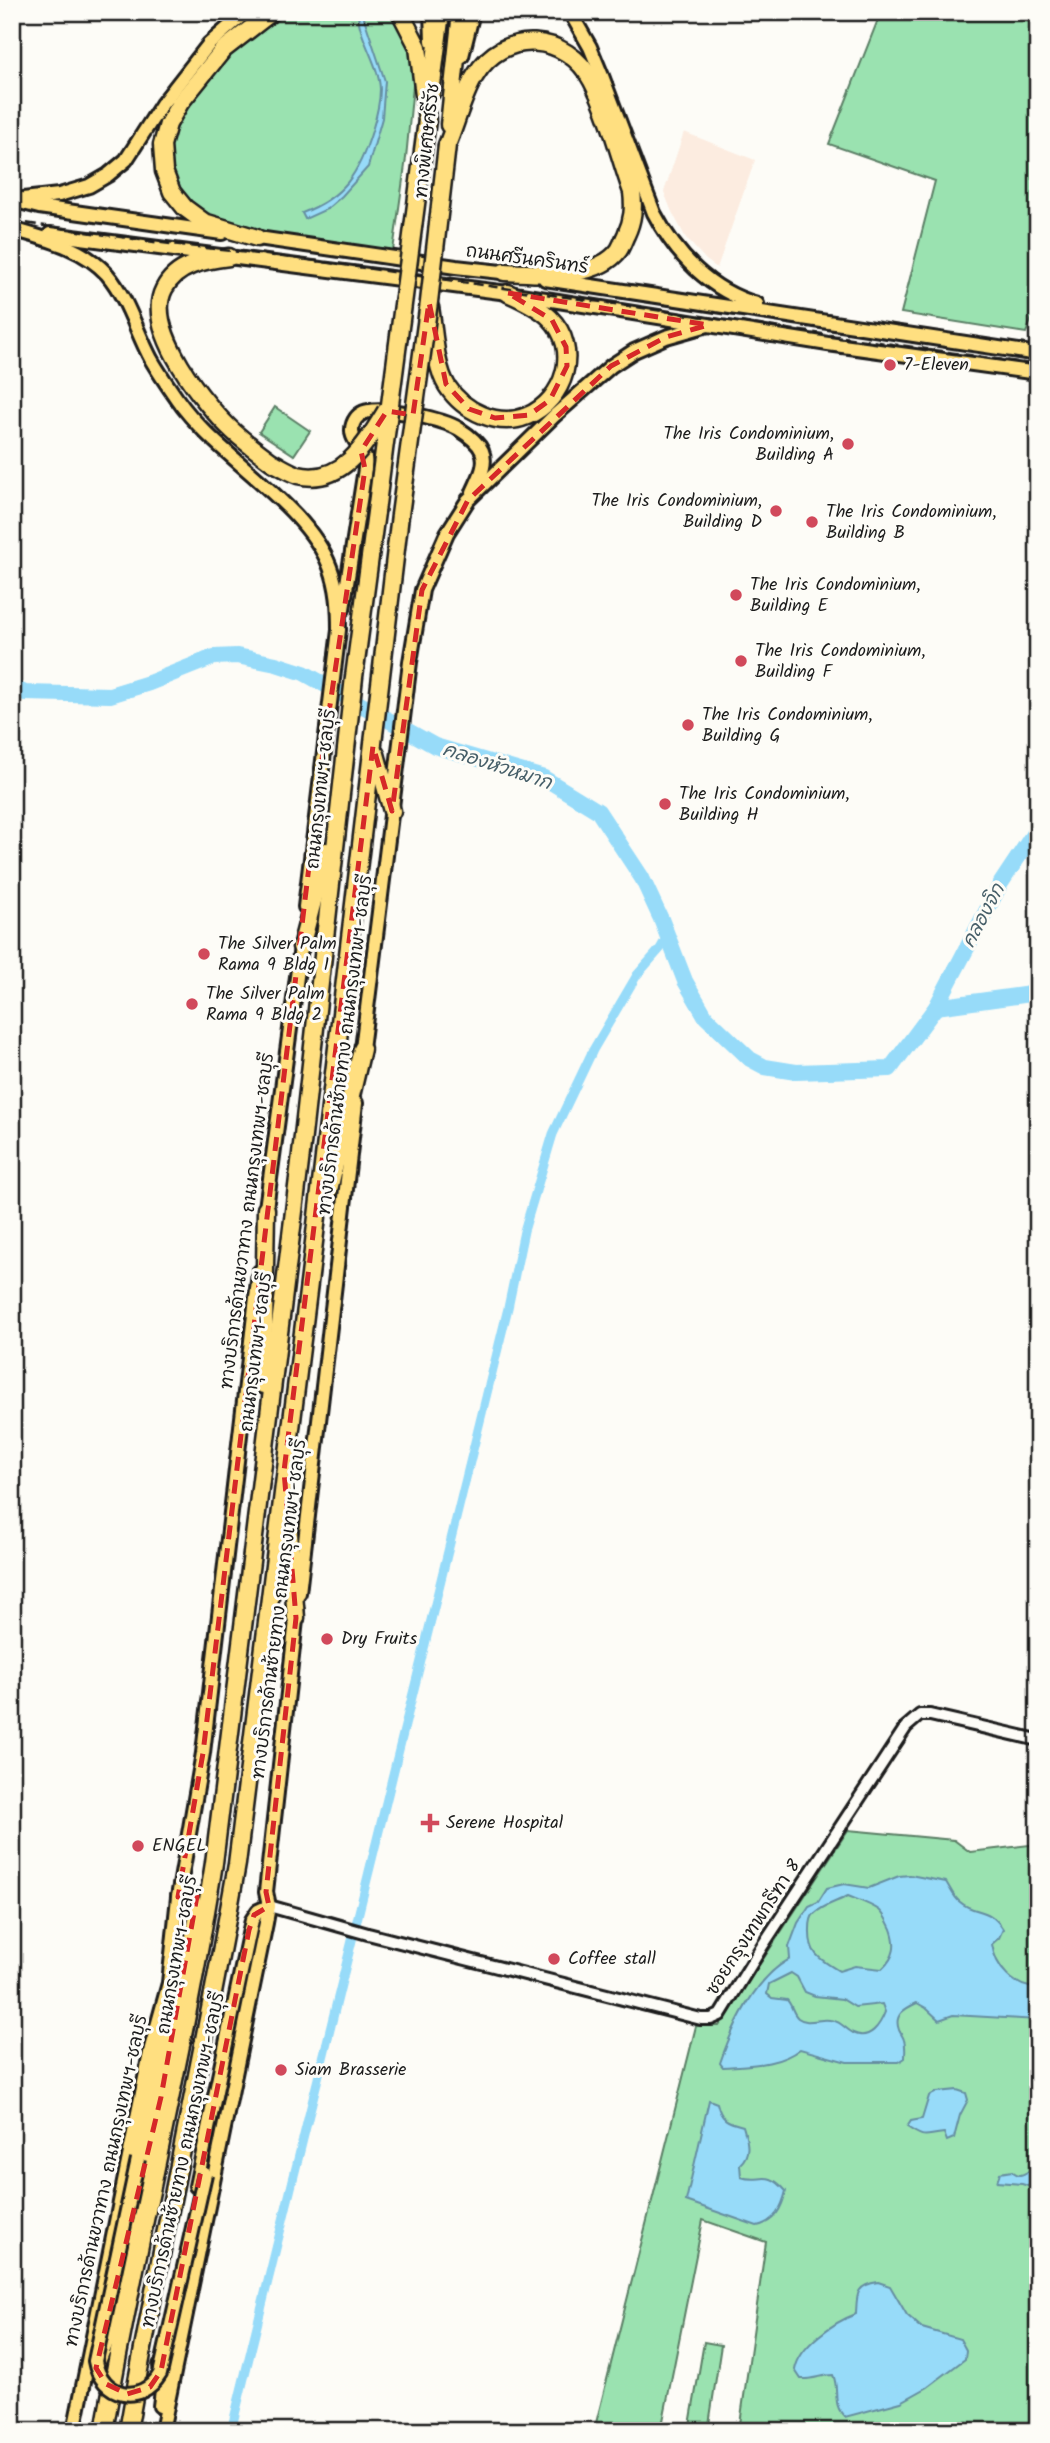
<svg xmlns="http://www.w3.org/2000/svg" width="1050" height="2443" font-family="Kalam,'Playpen Sans Thai',sans-serif">
<style>
.built{fill:#fcece0}
.green{fill:#9ae2b0;stroke:#5b7f66;stroke-width:2}
.water{fill:#97dbf9;stroke:#668fa1;stroke-width:2;fill-rule:evenodd}
.lines{fill:none;stroke-linecap:round;stroke-linejoin:round}
.canal{stroke:#97dbf9;stroke-width:9}
.river{stroke:#97dbf9;stroke-width:16}
.minor-casing{stroke:#1c1c1c;stroke-width:16}
.major-casing{stroke:#1c1c1c;stroke-width:18}
.highway-casing{stroke:#1c1c1c;stroke-width:21}
.minor{stroke:#fdfcf7;stroke-width:10}
.major{stroke:#ffdf80;stroke-width:12}
.highway{stroke:#ffdf80;stroke-width:16}
.rail{stroke:#1c1c1c;stroke-width:2.5;stroke-dasharray:10 5;stroke-linecap:butt}
.major-bridge-casing{stroke:#1c1c1c;stroke-width:18;stroke-linecap:butt}
.highway-bridge-casing{stroke:#1c1c1c;stroke-width:21;stroke-linecap:butt}
.major-bridge{stroke:#ffdf80;stroke-width:12}
.highway-bridge{stroke:#ffdf80;stroke-width:16}
.marked{fill:none;stroke:#d62828;stroke-width:5;stroke-dasharray:14 9;stroke-linejoin:round}
.poi-dot{fill:#d1495b;stroke:#fdfcf7;stroke-width:2.5}
.labels{text-anchor:middle;dominant-baseline:central;stroke-width:6;stroke-linejoin:round;paint-order:stroke}
.street-label{font-size:18px;fill:#1c1c1c;stroke:#fdfcf7}
.poi-label{font-size:18px;fill:#1c1c1c;stroke:#fdfcf7;text-anchor:start}
.water-label{font-size:19px;font-style:italic;fill:#475f69;stroke:#fdfcf7}
</style>
<rect width="100%" height="100%" fill="#fdfcf7"/>
<filter id="ink" filterUnits="userSpaceOnUse"><feTurbulence type="fractalNoise" baseFrequency=".0143" numOctaves="2"/><feDisplacementMap in="SourceGraphic" scale="14" xChannelSelector="R" yChannelSelector="G"/><feConvolveMatrix kernelMatrix="1 2 1 2 8 2 1 2 1" color-interpolation-filters="sRGB"/></filter>
<g filter="url(#ink)">
<path class="built" d="M684,132l71,28 -38,108 -11,-8 -20,-22 -14,-26 -8,-20z"/>
<g class="green">
<path d="M272,12h128l17,32 -11,114 -14,100 -188,-36 -32,-30 -4,-68 12,-21z"/>
<path d="M881,12h157v292l-12,29 -125,-20 34,-132 -106,-37z"/>
<path d="M275,407l35,24 -16,24 -35,-23z"/>
<path d="M848,1830l106,10 16,12 68,-8v587h-299l27,-189 -63,-22 -42,211h-67l102,-405h23z"/>
<path d="M704,2342l17,3 -13,86h-19z"/>
</g>
<g class="water">
<path d="M358,12h4l23,69 -3,37 -14,49 -26,29 -15,13 -22,10 -3,-6c42,-16 57,-40 70,-82 4,-13 8,-28 8,-42 -1,-26 -22,-51 -22,-77z"/>
<path d="M910,1875l36,7c4,6 8,16 14,20 15,13 29,4 43,27l-4,9 -7,6c3,23 22,44 46,44v32l-85,-5 -14,5 -13,-12 -9,-5c-11,5 -24,11 -18,27 1,3 4,6 5,10 2,6 1,13 1,18l-6,4h-52l-47,-13c-22,17 -50,16 -77,18l-3,-4c12,-35 35,-86 70,-104l-1,-12 9,-24 11,-17 9,-4 9,-14 17,-4 25,4 30,-12zM848,1896c10,4 22,8 31,14 6,5 9,13 12,19 6,16 4,28 -9,40l-27,-3 -16,5c-20,-12 -30,-17 -29,-42 0,-5 0,-11 4,-15 9,-9 23,-12 34,-18zM791,1973l6,4 8,15 10,4 27,3 13,8 27,-3 3,8c-5,13 -15,29 -32,21 -9,-5 -12,-12 -23,-13 -10,-2 -23,5 -32,-2 -5,-4 -6,-13 -11,-18l-15,-2 -5,-4 2,-10z"/>
<path d="M957,2090l9,3 2,7 -8,15 -6,23 -7,3 -3,-8c-21,2 -17,7 -37,-6l4,-6 11,-2 7,-23 8,-4z"/>
<path d="M709,2100l8,3c4,17 10,19 26,23 4,14 9,27 -3,38l1,13c21,7 25,-9 45,14 -4,17 -11,31 -29,35l-71,-25z"/>
<path d="M1038,2166v10l-7,11 -9,-3 -25,-2 3,-9 12,-2c11,10 15,-2 26,-5z"/>
<path d="M878,2282l12,4 17,29 15,13 38,11 6,11 -1,9 -37,28 -27,15 -56,15c-14,-13 -5,-27 -12,-42 -12,0 -20,5 -32,4l-6,-9c4,-24 39,-48 61,-56 1,-19 -1,-29 22,-32z"/>
</g>
<g class="lines">
<path class="canal" d="M231,2431l277,-1123 16,-77 29,-97 40,-84 44,-75 23,-26 8,-14"/>
<g class="river">
<path d="M12,687l13,6 85,2 39,-12 65,-26 23,-1 39,8 28,9 131,73 109,32 54,33 44,67 19,41 24,62 21,36 44,42 15,8 31,5 94,-3 46,-62 65,-124 37,-56"/>
<path d="M936,1007l102,-14"/>
</g>
<defs>
<path id="minor" d="M269,1906l99,28 333,85h10l9,-4 43,-70 143,-218 14,-12h10l108,25"/>
<g id="major">
<path d="M431,12l1,29"/>
<path d="M570,12l20,35 12,29 52,137c22,42 56,78 103,91"/>
<path d="M462,56l11,-44"/>
<path d="M23,199l36,-4 30,-9 19,-11 18,-15 36,-56 47,-60 37,-32"/>
<path d="M12,200l27,7 183,26"/>
<path d="M12,229c34,10 70,18 95,45 21,25 29,57 44,85 8,14 17,27 26,40 40,58 129,104 153,168 8,21 9,41 9,63l-34,277"/>
<path d="M50,234l458,59 320,51 210,29"/>
<path d="M251,237l205,30 54,6"/>
<path d="M545,279l493,75"/>
<path d="M343,609l22,-140c0,-4 1,-8 0,-11 -3,-13 -17,-19 -12,-34 3,-8 9,-12 16,-13 18,-4 74,8 90,18 8,5 19,13 23,22 6,14 -4,29 -9,41"/>
<path d="M361,1057l49,-395 12,-72 25,-57 21,-33 86,-84 57,-50 23,-15 32,-14 42,-12"/>
<path d="M265,1216l37,-277"/>
<path d="M299,1593l57,-490"/>
<path d="M138,2159l19,-87 6,-43"/>
<path d="M196,2186l56,-266 6,-9 11,-5"/>
<path d="M97,2367l10,-25 6,-24 67,-314 16,-90v-8l-4,-10 -14,1"/>
<path d="M160,2406l2,-16 -2,-25"/>
<path d="M74,2431l77,-383 18,-65 9,-86 25,-144 56,-481"/>
<path d="M162,2431l104,-508 3,-17 -3,-14 31,-281"/>
</g>
<g id="highway">
<path d="M400,12l18,35 9,73"/>
<path d="M431,93l10,-81"/>
<path d="M449,125l12,-113"/>
<path d="M447,145c9,-21 16,-50 28,-69 28,-48 92,-43 117,5 18,34 27,75 40,111 2,16 1,28 -6,43 -2,4 -4,10 -7,15 -23,31 -81,23 -115,22"/>
<path d="M257,238l-53,-16 -19,-14 -13,-16 -8,-21 -2,-26 6,-21 12,-21 43,-53 49,-38"/>
<path d="M229,257c-24,3 -53,8 -65,32 -21,40 42,118 70,143 12,11 26,21 38,30"/>
<path d="M430,307c4,23 5,60 17,79 16,25 51,42 80,30 38,-16 54,-67 23,-98 -11,-11 -28,-18 -42,-25"/>
<path d="M376,754l16,57"/>
<path d="M301,947l25,-96"/>
<path d="M329,1190l33,-141"/>
<path d="M263,1385l3,-176"/>
<path d="M287,1509l9,109"/>
<path d="M104,2431c33,-190 80,-377 110,-568l87,-709 53,-477 22,-165"/>
<path d="M128,2431c33,-190 76,-377 109,-567l75,-605 88,-744"/>
</g>
</defs>
<use href="#minor" class="minor-casing"/>
<use href="#major" class="major-casing"/>
<use href="#highway" class="highway-casing"/>
<use href="#minor" class="minor"/>
<use href="#major" class="major"/>
<use href="#highway" class="highway"/>
<path class="rail" d="M12,221l142,21 155,18 729,105"/>
<defs>
<path id="major-bridge" d="M138,2159l-43,202c6,36 46,45 65,13l45,-200"/>
<g id="highway-bridge">
<path d="M272,462c8,4 17,10 26,13 44,11 69,-33 88,-64"/>
<path d="M376,512l51,-392"/>
<path d="M400,515l29,-213 18,-157"/>
</g>
</defs>
<use href="#major-bridge" class="major-bridge-casing"/>
<use href="#highway-bridge" class="highway-bridge-casing"/>
<use href="#major-bridge" class="major-bridge"/>
<use href="#highway-bridge" class="highway-bridge"/>
</g>
</g>
<path class="marked" d="M508,293l200,32 -42,12 -55,29 -143,134 -46,90 -30,221 -19,-65 -89,725 12,147 -30,274 3,14 -15,9 -5,15 -88,441 -11,16 -23,7 -21,-10 -10,-16 65,-271 36,-201 -19,1 25,-144 118,-987 44,-297 -4,-18 26,-40 26,4 16,-113 17,82 23,25 26,9 34,-3 21,-15 17,-34 -1,-19 -14,-27z"/>
<g class="poi-dot">
<circle cx="890" cy="365" r="7"/>
<circle cx="848" cy="444" r="7"/>
<circle cx="776" cy="511" r="7"/>
<circle cx="812" cy="522" r="7"/>
<circle cx="736" cy="595" r="7"/>
<circle cx="741" cy="661" r="7"/>
<circle cx="688" cy="725" r="7"/>
<circle cx="665" cy="804" r="7"/>
<circle cx="204" cy="954" r="7"/>
<circle cx="192" cy="1004" r="7"/>
<circle cx="327" cy="1639" r="7"/>
<path d="M426.5 1812.5h7v7h7v7h-7v7h-7v-7h-7v-7h7z"/>
<circle cx="138" cy="1846" r="7"/>
<circle cx="554" cy="1959" r="7"/>
<circle cx="281" cy="2070" r="7"/>
</g>
<g class="labels">
<g class="street-label">
<text transform="translate(428 141) rotate(-84)">ทางพิเศษศรีรัช</text>
<text transform="translate(527 260) rotate(8)">ถนนศรีนครินทร์</text>
<text transform="translate(322 789) rotate(-84)">ถนนกรุงเทพฯ-ชลบุรี</text>
<text transform="translate(346 1045) rotate(-83)">ทางบริการด้านซ้ายทาง ถนนกรุงเทพฯ-ชลบุรี</text>
<text transform="translate(248 1221) rotate(-83)">ทางบริการด้านขวาทาง ถนนกรุงเทพฯ-ชลบุรี</text>
<text transform="translate(257 1352) rotate(-83)">ถนนกรุงเทพฯ-ชลบุรี</text>
<text transform="translate(280 1609) rotate(-83)">ทางบริการด้านซ้ายทาง ถนนกรุงเทพฯ-ชลบุรี</text>
<text transform="translate(754 1928) rotate(-57)">ซอยกรุงเทพกรีฑา 8</text>
<text transform="translate(178 1955) rotate(-80)">ถนนกรุงเทพฯ-ชลบุรี</text>
<text transform="translate(184 2160) rotate(-78)">ทางบริการด้านซ้ายทาง ถนนกรุงเทพฯ-ชลบุรี</text>
<text transform="translate(107 2181) rotate(-78)">ทางบริการด้านขวาทาง ถนนกรุงเทพฯ-ชลบุรี</text>
</g>
<g class="poi-label">
<text x="904" y="365">7-Eleven</text>
<text x="834" y="434" text-anchor="end">The Iris Condominium,<tspan x="834" dy="21">Building A</tspan></text>
<text x="762" y="501" text-anchor="end">The Iris Condominium,<tspan x="762" dy="21">Building D</tspan></text>
<text x="826" y="512">The Iris Condominium,<tspan x="826" dy="21">Building B</tspan></text>
<text x="750" y="585">The Iris Condominium,<tspan x="750" dy="21">Building E</tspan></text>
<text x="755" y="651">The Iris Condominium,<tspan x="755" dy="21">Building F</tspan></text>
<text x="702" y="715">The Iris Condominium,<tspan x="702" dy="21">Building G</tspan></text>
<text x="679" y="794">The Iris Condominium,<tspan x="679" dy="21">Building H</tspan></text>
<text x="218" y="944">The Silver Palm<tspan x="218" dy="21">Rama 9 Bldg 1</tspan></text>
<text x="206" y="994">The Silver Palm<tspan x="206" dy="21">Rama 9 Bldg 2</tspan></text>
<text x="341" y="1639">Dry Fruits</text>
<text x="446" y="1823">Serene Hospital</text>
<text x="152" y="1846">ENGEL</text>
<text x="568" y="1959">Coffee stall</text>
<text x="295" y="2070">Siam Brasserie</text>
</g>
<g class="water-label">
<text transform="translate(497 767) rotate(18)">คลองหัวหมาก</text>
<text transform="translate(984 916) rotate(-62)">คลองจิก</text>
</g>
</g>
<rect width="1050" height="2443" fill="none" stroke="#fdfcf7" stroke-width="42"/>
<rect x="21" y="21" width="1008" height="2401" fill="none" stroke="#1c1c1c" stroke-width="2.5" filter="url(#ink)"/>
</svg>
